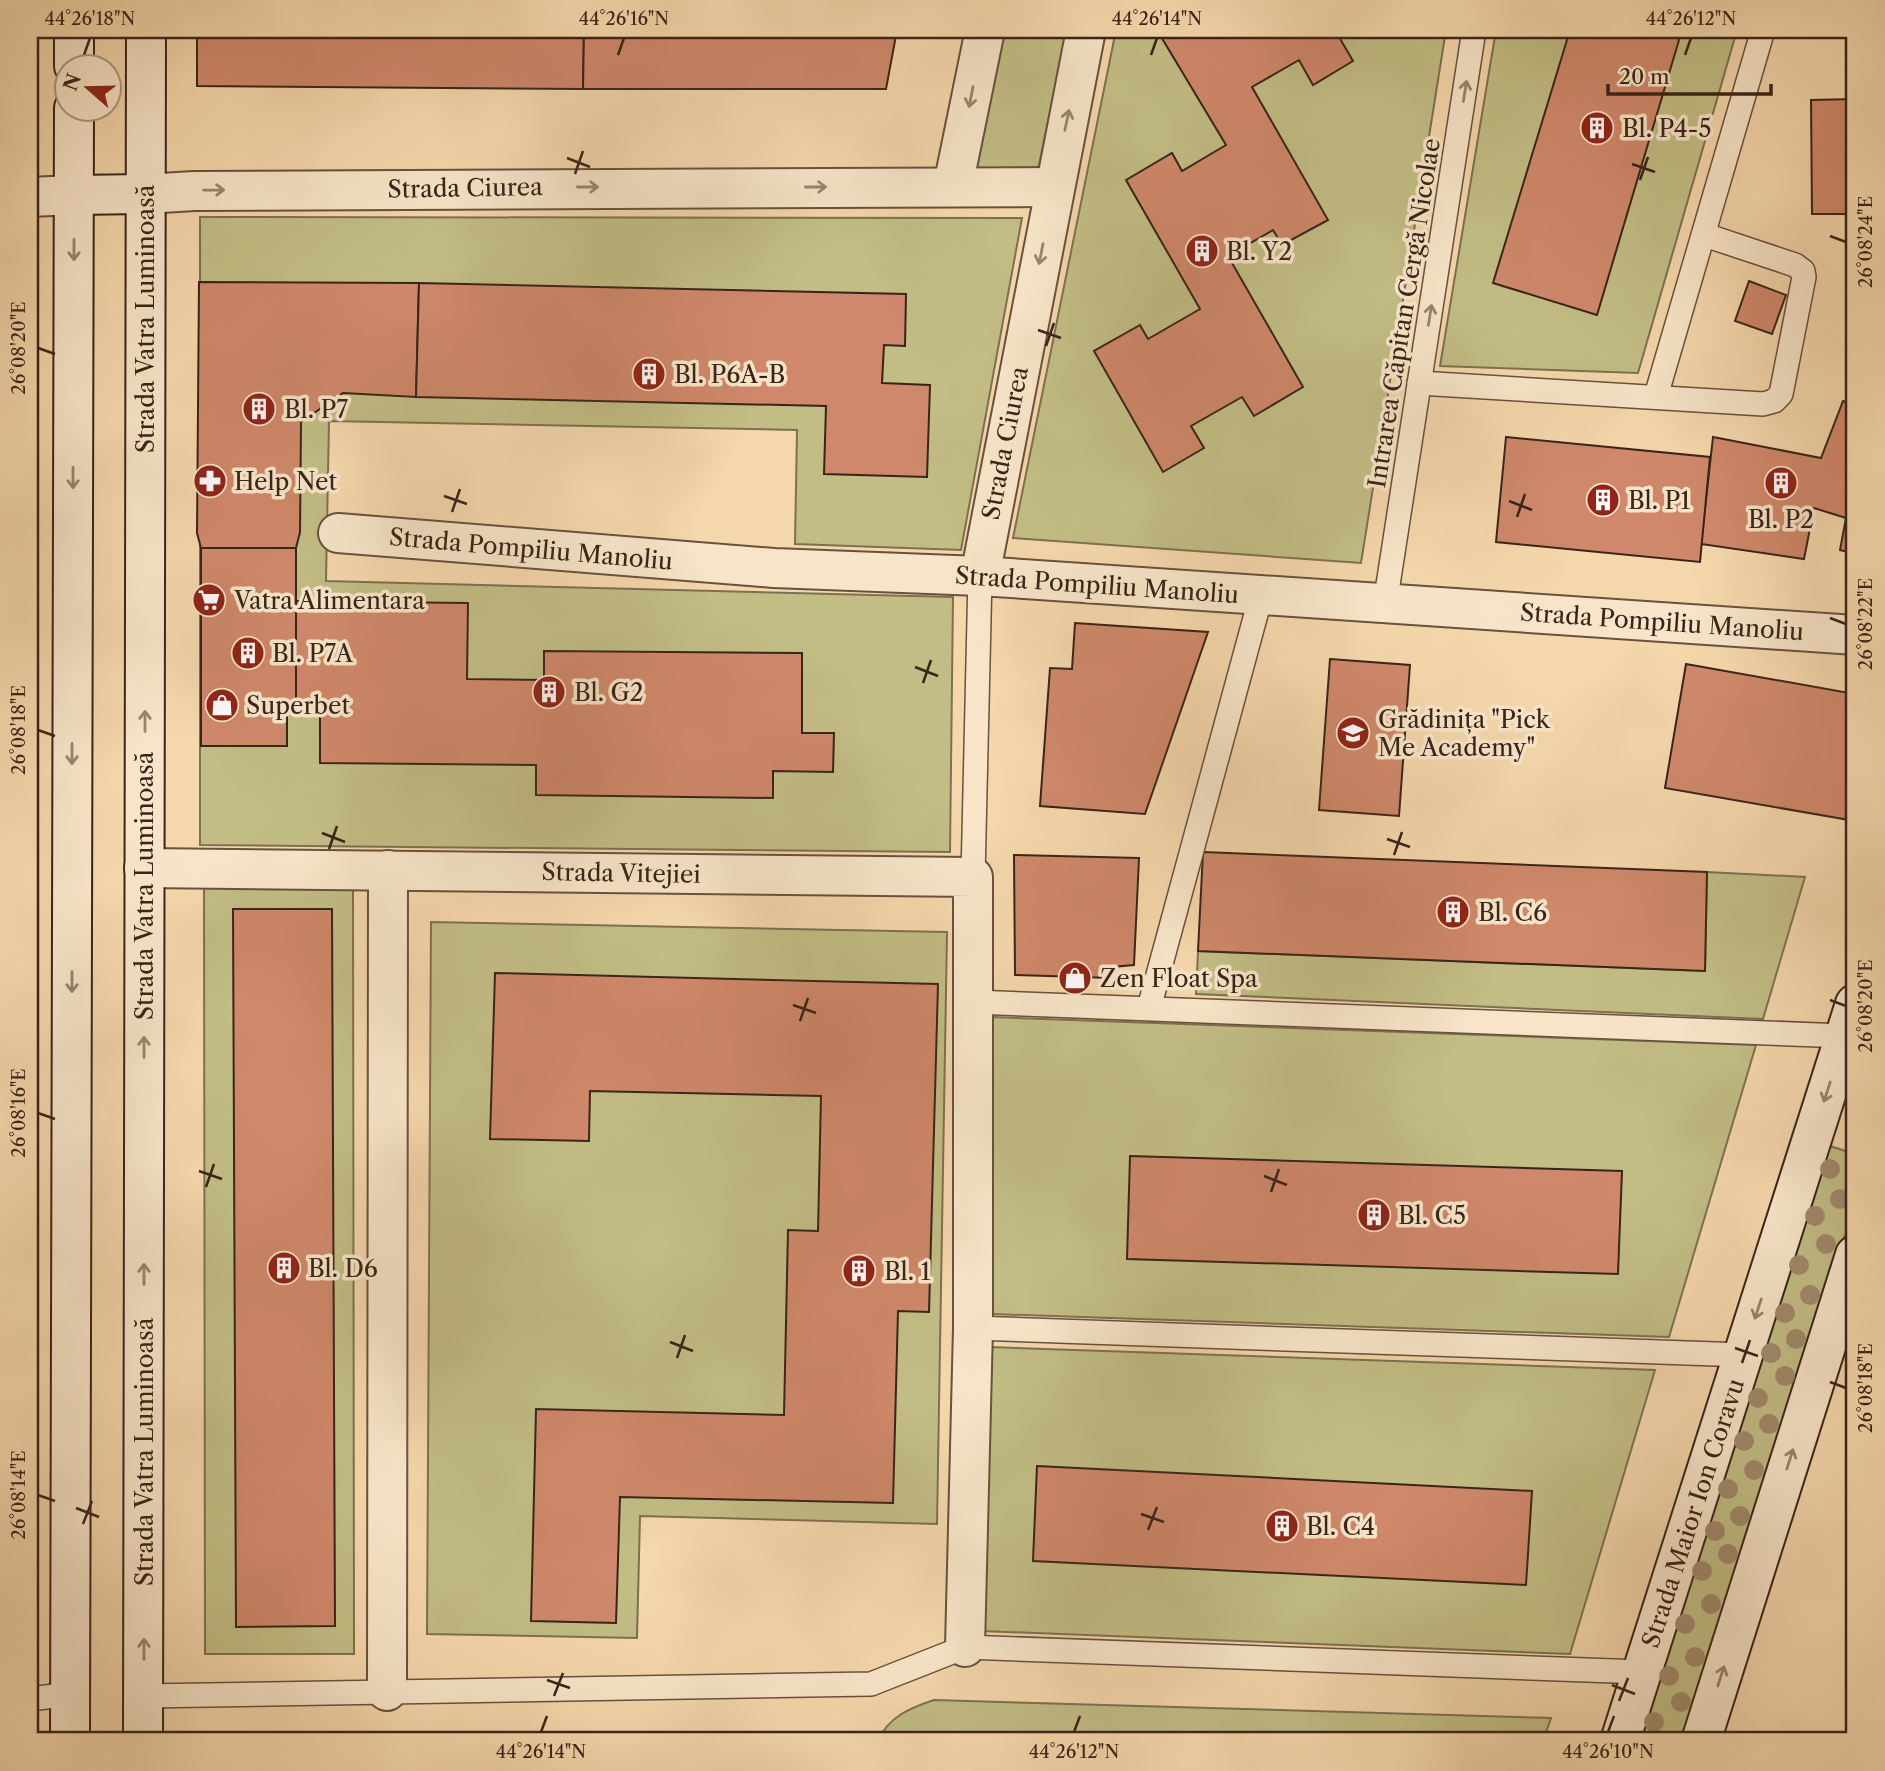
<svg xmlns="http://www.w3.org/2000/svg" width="1885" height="1771" font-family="'Libre Caslon Text',serif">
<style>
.green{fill:#c2bd85;stroke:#7e7050;stroke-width:2}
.building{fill:#cf886b;stroke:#39241a;stroke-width:2}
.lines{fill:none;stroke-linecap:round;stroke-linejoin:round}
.lane-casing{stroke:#68513e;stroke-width:26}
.street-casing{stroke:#68513e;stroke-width:42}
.secondary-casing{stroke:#39241a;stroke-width:42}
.lane{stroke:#f8e5c9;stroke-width:23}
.street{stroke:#f8e5c9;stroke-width:38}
.secondary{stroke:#f8e5c9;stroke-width:38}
.tree{fill:#a0896b}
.oneway{stroke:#988472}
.ticks{fill:none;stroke:#39241a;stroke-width:2.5}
.labels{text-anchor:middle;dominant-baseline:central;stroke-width:7;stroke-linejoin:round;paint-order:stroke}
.poi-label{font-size:24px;fill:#39241a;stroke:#f8e5c9;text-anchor:start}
.street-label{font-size:24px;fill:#39241a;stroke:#f8e5c9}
.neatline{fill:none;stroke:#39241a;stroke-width:2.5}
.ticks-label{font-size:18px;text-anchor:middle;fill:#39241a}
</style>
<rect width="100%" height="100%" fill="#f5d7ac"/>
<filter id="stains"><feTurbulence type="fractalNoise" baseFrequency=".00286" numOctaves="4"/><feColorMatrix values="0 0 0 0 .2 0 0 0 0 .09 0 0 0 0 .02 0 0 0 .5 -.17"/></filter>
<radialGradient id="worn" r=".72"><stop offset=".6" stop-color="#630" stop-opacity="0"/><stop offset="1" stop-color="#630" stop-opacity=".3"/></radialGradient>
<g class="green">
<path d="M998,30h69l-29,140 -68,-2z"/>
<path d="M1116,30h330l-85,533 -348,-25z"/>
<path d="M1496,30h241l-99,343 -198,-7z"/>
<path d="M200,217l822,1 -61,332 -166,-6 2,-114 -468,-9 -3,160 627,16 -3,255 -750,-7z"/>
<path d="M1707,872l98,5 -42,142 -567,-25 2,-43 507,20z"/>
<path d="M204,888h149l1,766h-149z"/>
<path d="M431,922l516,10 -10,592 -297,-8 -3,122 -210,-4z"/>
<path d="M992,1017l764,28 -87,292 -677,-23z"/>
<path d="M1827,1145l28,9v50l-171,537h-47z"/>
<path d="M990,1347l665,23 -85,284 -588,-23z"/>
<path d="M934,1700l617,18 -8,23h-665c10,-24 32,-33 56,-41z"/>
</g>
<g class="building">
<path d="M197,30h387l-1,59 -386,-3z"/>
<path d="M584,30h313l-11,59h-303z"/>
<path d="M1157,30h178l18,31 -40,24 -14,-25 -47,27 76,133 -46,25 -9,-15 -45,26 75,131 -49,29 -12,-19 -51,29 13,22 -41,24 -69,-121 46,-26 8,14 52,-30 -74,-129 46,-27 10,18 44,-26z"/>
<path d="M1570,30h112l-85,285 -104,-32z"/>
<path d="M1855,99v115h-43l-1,-114z"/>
<path d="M1749,281l37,14 -14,39 -37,-13z"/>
<path d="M199,282l220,1 -3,114 -73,-4 -42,29 -1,110 -4,16h-95l-4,-15z"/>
<path d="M419,283l487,11 -1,52 -21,-1 -2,38 48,2 -3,92 -103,-3 2,-68 -410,-9z"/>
<path d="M1843,401l12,5v148l-15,-4 6,-32 -32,-10 -10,51 -103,-15 12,-107 108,21z"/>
<path d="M1506,437l204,20 -10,105 -204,-20z"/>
<path d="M201,548h95v157h-9v41h-86z"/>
<path d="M296,601l172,2 -1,76 77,1v-29l258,2v80h32l-1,39 -60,-1v27l-237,-3v-30l-216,-2v-58h-24z"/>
<path d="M1075,623l133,9 -63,182 -105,-8 10,-138 22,1z"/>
<path d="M1330,659l80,6 -11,151 -80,-6z"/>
<path d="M1686,664l169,30v127l-190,-33z"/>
<path d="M1203,852l504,20 -2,99 -507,-20z"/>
<path d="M1014,855l125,3 -5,107 -22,2v11l-97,-3z"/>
<path d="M233,909h99l3,717 -99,1z"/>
<path d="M495,973l443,11 -9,328 -31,-1 -5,192 -273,-6 -4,126 -85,-2 5,-212 248,6 4,-185 30,1 3,-135 -231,-5 -1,50 -99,-2z"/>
<path d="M1130,1156l492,15 -4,103 -491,-15z"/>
<path d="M1037,1466l495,25 -6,94 -493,-24z"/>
</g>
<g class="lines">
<defs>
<g id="lane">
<path d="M1419,383l344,21 11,-3 7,-7 23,-117 -1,-6 -8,-6 -90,-30"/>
<path d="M1656,396l107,-366"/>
<path d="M1385,604l89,-574"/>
<path d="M973,877l7,-301"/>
<path d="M974,1002l871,34"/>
<path d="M1149,1008l112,-412"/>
<path d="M973,1328l771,27"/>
<path d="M143,1696l728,-12 94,-37 677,25"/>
<path d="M30,1699l40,-5"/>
</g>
<g id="street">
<path d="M953,186l32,-156"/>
<path d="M145,194l49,-3 860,-4"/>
<path d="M30,197l44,-2"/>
<path d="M338,533l436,35 206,8 875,59"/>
<path d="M980,576l106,-546"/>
<path d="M144,868l829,9v451l-8,319"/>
<path d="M387,1691l1,-821"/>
</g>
<g id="secondary">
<path d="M74,66v-36"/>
<path d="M74,195l71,-1"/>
<path d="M70,1741l4,-1633"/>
<path d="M143,1741l3,-1711"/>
<path d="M1620,1741l235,-737"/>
<path d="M1701,1741l154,-486"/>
</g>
</defs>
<use href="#lane" class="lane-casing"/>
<use href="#street" class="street-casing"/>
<use href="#secondary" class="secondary-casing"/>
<use href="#lane" class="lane"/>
<use href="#street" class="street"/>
<use href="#secondary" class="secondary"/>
</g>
<g class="tree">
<circle cx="1830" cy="1169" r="10"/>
<circle cx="1840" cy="1199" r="10"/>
<circle cx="1815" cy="1216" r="10"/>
<circle cx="1826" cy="1244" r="10"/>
<circle cx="1799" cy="1265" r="10"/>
<circle cx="1810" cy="1295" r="10"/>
<circle cx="1785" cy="1313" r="10"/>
<circle cx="1796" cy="1339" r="10"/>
<circle cx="1771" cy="1353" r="10"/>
<circle cx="1785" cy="1376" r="10"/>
<circle cx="1758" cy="1398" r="10"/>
<circle cx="1769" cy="1424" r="10"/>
<circle cx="1744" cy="1441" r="10"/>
<circle cx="1754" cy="1470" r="10"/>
<circle cx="1728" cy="1489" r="10"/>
<circle cx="1740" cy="1516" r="10"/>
<circle cx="1715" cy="1531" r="10"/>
<circle cx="1728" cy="1554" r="10"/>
<circle cx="1702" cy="1571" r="10"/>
<circle cx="1711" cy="1604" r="10"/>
<circle cx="1685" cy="1624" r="10"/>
<circle cx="1695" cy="1657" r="10"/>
<circle cx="1669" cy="1676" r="10"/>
<circle cx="1681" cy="1702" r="10"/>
<circle cx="1654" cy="1722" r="10"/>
</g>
<defs><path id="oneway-shaft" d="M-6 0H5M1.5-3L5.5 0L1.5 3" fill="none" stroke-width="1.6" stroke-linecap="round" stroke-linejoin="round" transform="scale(1.75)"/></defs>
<g class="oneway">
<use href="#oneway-shaft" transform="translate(1465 91) rotate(-81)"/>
<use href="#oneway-shaft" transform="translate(971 97) rotate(101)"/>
<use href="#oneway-shaft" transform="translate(1067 120) rotate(-78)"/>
<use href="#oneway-shaft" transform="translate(588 187)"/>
<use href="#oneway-shaft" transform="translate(816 187)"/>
<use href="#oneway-shaft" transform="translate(214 190) rotate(-1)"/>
<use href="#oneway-shaft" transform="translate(74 250) rotate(90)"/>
<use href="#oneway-shaft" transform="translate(1041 254) rotate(101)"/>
<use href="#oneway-shaft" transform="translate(1430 315) rotate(-81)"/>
<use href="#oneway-shaft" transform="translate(73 478) rotate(90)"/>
<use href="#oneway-shaft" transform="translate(145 721) rotate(-90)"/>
<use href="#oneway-shaft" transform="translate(72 754) rotate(90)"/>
<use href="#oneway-shaft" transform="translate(72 982) rotate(90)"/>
<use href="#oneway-shaft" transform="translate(144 1047) rotate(-90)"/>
<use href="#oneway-shaft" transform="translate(1827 1092) rotate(108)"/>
<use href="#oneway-shaft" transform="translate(144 1274) rotate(-90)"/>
<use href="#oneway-shaft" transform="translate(1758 1309) rotate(108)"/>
<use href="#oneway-shaft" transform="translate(1790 1459) rotate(-72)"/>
<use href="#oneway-shaft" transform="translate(144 1649) rotate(-90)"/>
<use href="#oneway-shaft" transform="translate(1721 1676) rotate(-72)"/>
</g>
<path class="ticks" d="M84,55l6,-17M618,55l6,-17M1151,55l6,-17M1685,55l6,-17M567,158l23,9M1632,164l23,8M575,174l8,-23M1640,180l8,-23M1830,236l16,6M1038,330l23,8M1046,346l8,-23M38,348l17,6M444,496l23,8M1509,501l23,9M452,512l8,-23M1517,517l8,-23M1830,618l16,6M915,667l23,9M923,683l8,-23M38,730l17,6M322,833l23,9M1387,839l23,8M329,849l8,-23M1394,855l8,-23M1830,1000l16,6M793,1005l23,8M800,1021l8,-23M38,1113l17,6M199,1171l23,8M1264,1176l23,9M206,1187l8,-23M1271,1192l8,-23M670,1342l23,9M1735,1348l23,8M677,1358l8,-23M1742,1363l8,-23M1830,1382l16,6M38,1495l17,6M76,1508l23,9M1141,1514l23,8M83,1524l9,-23M1148,1530l9,-23M547,1680l23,8M1612,1685l23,9M554,1696l9,-23M1619,1701l9,-23M541,1732l6,-16M1074,1732l6,-16M1608,1732l6,-16"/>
<defs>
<symbol id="building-disc" viewBox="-11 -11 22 22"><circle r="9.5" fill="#8f2418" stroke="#f8e5c9"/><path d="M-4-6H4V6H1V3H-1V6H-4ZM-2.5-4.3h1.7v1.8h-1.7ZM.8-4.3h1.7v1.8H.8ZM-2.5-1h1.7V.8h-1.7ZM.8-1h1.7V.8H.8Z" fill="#fff"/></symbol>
<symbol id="pharmacy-disc" viewBox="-11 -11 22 22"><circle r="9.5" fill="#8f2418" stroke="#f8e5c9"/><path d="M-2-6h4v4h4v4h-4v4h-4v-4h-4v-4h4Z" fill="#fff"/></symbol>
<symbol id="supermarket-disc" viewBox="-11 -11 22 22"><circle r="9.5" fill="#8f2418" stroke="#f8e5c9"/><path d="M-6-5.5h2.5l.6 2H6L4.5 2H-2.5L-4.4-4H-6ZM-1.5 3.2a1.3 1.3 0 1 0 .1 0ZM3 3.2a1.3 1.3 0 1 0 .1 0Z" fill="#fff"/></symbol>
<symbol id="shop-disc" viewBox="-11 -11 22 22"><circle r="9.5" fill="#8f2418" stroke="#f8e5c9"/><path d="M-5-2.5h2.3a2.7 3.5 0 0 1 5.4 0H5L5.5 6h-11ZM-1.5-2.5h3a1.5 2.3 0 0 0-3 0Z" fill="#fff"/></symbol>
<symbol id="school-disc" viewBox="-11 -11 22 22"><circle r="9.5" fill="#8f2418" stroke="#f8e5c9"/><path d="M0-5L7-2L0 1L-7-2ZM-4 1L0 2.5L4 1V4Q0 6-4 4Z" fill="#fff"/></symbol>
</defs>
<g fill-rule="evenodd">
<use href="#building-disc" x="1578" y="109" width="38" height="38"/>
<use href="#building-disc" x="1183" y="232" width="38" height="38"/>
<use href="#building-disc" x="630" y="355" width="38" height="38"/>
<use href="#building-disc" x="240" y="390" width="38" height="38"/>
<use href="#pharmacy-disc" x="191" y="462" width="38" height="38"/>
<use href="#building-disc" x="1762" y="464" width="38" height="38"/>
<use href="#building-disc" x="1584" y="481" width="38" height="38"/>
<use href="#supermarket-disc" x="190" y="581" width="38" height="38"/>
<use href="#building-disc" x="229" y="634" width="38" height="38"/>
<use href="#building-disc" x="530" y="673" width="38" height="38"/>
<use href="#shop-disc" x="203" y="686" width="38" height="38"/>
<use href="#school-disc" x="1334" y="714" width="38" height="38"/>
<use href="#building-disc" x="1434" y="893" width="38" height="38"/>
<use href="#shop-disc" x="1056" y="959" width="38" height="38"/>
<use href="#building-disc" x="1355" y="1196" width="38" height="38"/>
<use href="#building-disc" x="265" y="1249" width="38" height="38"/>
<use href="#building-disc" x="840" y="1252" width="38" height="38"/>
<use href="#building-disc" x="1263" y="1507" width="38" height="38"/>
</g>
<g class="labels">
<g class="poi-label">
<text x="1622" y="128">Bl. P4-5</text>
<text x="1226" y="251">Bl. Y2</text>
<text x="674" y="374">Bl. P6A-B</text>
<text x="284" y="409">Bl. P7</text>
<text x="234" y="481">Help Net</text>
<text x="1628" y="500">Bl. P1</text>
<text x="1781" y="519" text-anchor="middle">Bl. P2</text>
<text x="234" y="600">Vatra Alimentara</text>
<text x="272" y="653">Bl. P7A</text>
<text x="574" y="692">Bl. G2</text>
<text x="246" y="705">Superbet</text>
<text x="1378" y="719">Grădinița "Pick<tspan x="1378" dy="28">Me Academy"</tspan></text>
<text x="1478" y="912">Bl. C6</text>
<text x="1100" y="978">Zen Float Spa</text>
<text x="1398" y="1215">Bl. C5</text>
<text x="308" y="1268">Bl. D6</text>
<text x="884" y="1271">Bl. 1</text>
<text x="1306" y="1526">Bl. C4</text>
</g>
<g class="street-label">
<text transform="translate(465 188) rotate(-1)">Strada Ciurea</text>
<text transform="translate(1404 313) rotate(-81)">Intrarea Căpitan Cergă Nicolae</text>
<text transform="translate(145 319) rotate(-90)">Strada Vatra Luminoasă</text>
<text transform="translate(1005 443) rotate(-79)">Strada Ciurea</text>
<text transform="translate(531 549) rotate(5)">Strada Pompiliu Manoliu</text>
<text transform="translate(1097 585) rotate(4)">Strada Pompiliu Manoliu</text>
<text transform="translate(1662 622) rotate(4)">Strada Pompiliu Manoliu</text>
<text transform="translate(621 873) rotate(1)">Strada Vitejiei</text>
<text transform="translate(144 886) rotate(-90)">Strada Vatra Luminoasă</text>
<text transform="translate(144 1452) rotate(-90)">Strada Vatra Luminoasă</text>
<text transform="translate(1693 1513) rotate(-72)">Strada Maior Ion Coravu</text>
</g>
</g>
<rect width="1885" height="1771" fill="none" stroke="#f5d7ac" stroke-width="77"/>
<g transform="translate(88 88) rotate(290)"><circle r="33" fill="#f8e5c9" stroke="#ac9883" stroke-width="2"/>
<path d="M0-5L12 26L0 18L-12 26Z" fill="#8f2418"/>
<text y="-10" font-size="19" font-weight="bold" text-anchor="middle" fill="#39241a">N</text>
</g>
<path d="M1608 84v10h163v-10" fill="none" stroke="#39241a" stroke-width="3.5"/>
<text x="1619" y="84" font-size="21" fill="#39241a" stroke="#f8e5c9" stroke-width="5" paint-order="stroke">20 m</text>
<rect x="38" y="38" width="1808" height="1694" class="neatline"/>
<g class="ticks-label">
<text x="90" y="25">44°26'18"N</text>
<text x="624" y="25">44°26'16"N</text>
<text x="1157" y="25">44°26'14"N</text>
<text x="1691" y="25">44°26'12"N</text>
<text transform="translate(1866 242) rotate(-90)" y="6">26°08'24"E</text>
<text transform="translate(19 348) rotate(-90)" y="6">26°08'20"E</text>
<text transform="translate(1866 624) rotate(-90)" y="6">26°08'22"E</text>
<text transform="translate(19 730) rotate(-90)" y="6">26°08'18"E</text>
<text transform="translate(1866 1006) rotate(-90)" y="6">26°08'20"E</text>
<text transform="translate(19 1113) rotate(-90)" y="6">26°08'16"E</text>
<text transform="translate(1866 1388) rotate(-90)" y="6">26°08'18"E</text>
<text transform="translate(19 1495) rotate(-90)" y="6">26°08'14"E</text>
<text x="541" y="1758">44°26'14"N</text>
<text x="1074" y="1758">44°26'12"N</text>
<text x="1608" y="1758">44°26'10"N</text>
</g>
<rect width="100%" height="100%" filter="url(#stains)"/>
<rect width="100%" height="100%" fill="url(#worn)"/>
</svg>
